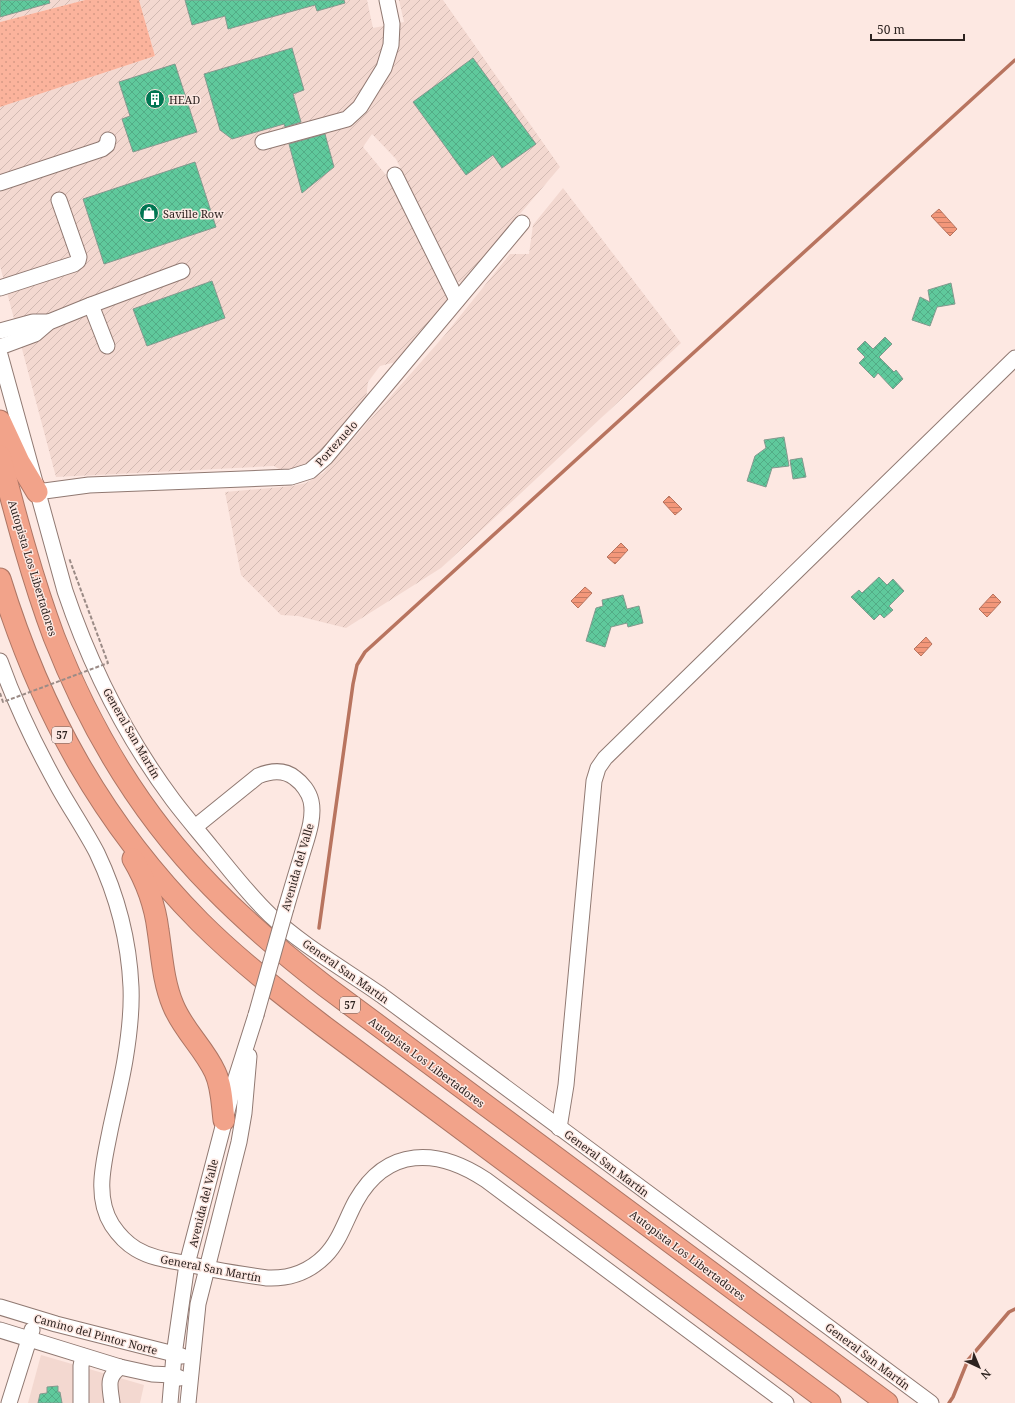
<svg xmlns="http://www.w3.org/2000/svg" width="1015" height="1403" font-family="'Noto Serif',serif">
<style>
.built{fill:#f3d8d0}
.industrial{fill:url(#industrial-furrows)}
.grass{fill:url(#grass-dots)}
.water{fill:url(#water-rules);stroke:#b8745f}
.lines{fill:none;stroke-linecap:round;stroke-linejoin:round}
.stream{stroke:#b8745f;stroke-width:3.5}
.building{fill:url(#building-cross-hatch);stroke:#83998e}
.minor-casing{stroke:#907972;stroke-width:17}
.highway-casing{stroke:#ad7665;stroke-width:23}
.minor{stroke:#fff;stroke-width:15}
.highway{stroke:#f2a38a;stroke-width:21}
.minor-bridge-casing{stroke:#907972;stroke-width:17;stroke-linecap:butt}
.path-bridge{stroke:#9b8b86;stroke-width:2;stroke-dasharray:4 2;stroke-linecap:butt}
.minor-bridge{stroke:#fff;stroke-width:15}
.labels{text-anchor:middle;dominant-baseline:central;stroke-width:3;stroke-linejoin:round;paint-order:stroke}
.shield{fill:#fde8e2;stroke:#6b5e5a;stroke-width:1}
.shield-label{font-size:10px;font-weight:bold;fill:#2d2320}
.poi-label{font-size:11px;fill:#2d2320;stroke:#fde8e2;text-anchor:start}
.street-label{font-size:11px;fill:#2d2320;stroke:#fde8e2}
</style>
<defs>
<pattern id="industrial-furrows" width="10" height="10" patternUnits="userSpaceOnUse"><rect width="10" height="10" fill="#f3d8d0"/><path d="M-1 1l2-2M0 10L10 0M9 11l2-2" fill="none" stroke="#d1b9b2"/></pattern>
<pattern id="grass-dots" width="8" height="8" patternUnits="userSpaceOnUse"><rect width="8" height="8" fill="#fbb39c"/><path d="M2 2h.1M6 6h.1" fill="none" stroke="#d79a86" stroke-width="1.8" stroke-linecap="round"/></pattern>
<pattern id="water-rules" width="6" height="5" patternUnits="userSpaceOnUse"><rect width="6" height="5" fill="#f3977a"/><path d="M0 2.5h6" fill="none" stroke="#c57b64"/></pattern>
<pattern id="building-cross-hatch" width="8" height="8" patternUnits="userSpaceOnUse"><rect width="8" height="8" fill="#5fc99c"/><path d="M0 0l8 8M0 8l8-8" fill="none" stroke="#53ac86"/></pattern>
</defs>
<rect width="100%" height="100%" fill="#fde8e2"/>
<path class="built" d="M41,1355l103,30 -4,18h-112z"/>
<g class="industrial">
<path d="M0,0h85l-85,22z"/>
<path d="M139,0h228l6,28 31,-6 -5,-22h44l117,167 -99,116 -4,-2 -61,-122 -24,-25 -9,13 23,28 64,123 -54,64 -16,4 -12,16 -2,17 -48,56 -17,13 -22,1 -5,-3 -218,11 -56,-211v-159l155,-51z"/>
<path d="M563,188l118,155 -240,225 -95,60 -48,-12 -17,-1 -40,-40 -16,-83 67,-6 14,-3 17,-10 121,-137 66,-82h19l4,-29z"/>
</g>
<path class="grass" d="M85,0h54l16,56 -155,51v-85z"/>
<g class="water">
<path d="M939,209l18,20 -7,7 -19,-20z"/>
<path d="M669,496l13,13 -7,6 -12,-13z"/>
<path d="M621,543l7,7 -13,14 -8,-7z"/>
<path d="M585,587l7,6 -14,15 -7,-7z"/>
<path d="M993,594l8,8 -14,15 -8,-8z"/>
<path d="M926,637l6,7 -11,12 -7,-7z"/>
</g>
<g class="lines">
<g class="stream">
<path d="M319,928l34,-244 4,-19 8,-13 650,-592"/>
<path d="M949,1403l4,-6 15,-37 41,-48 6,-3"/>
</g>
</g>
<g class="building">
<path d="M0,0h49l1,3 -50,14z"/>
<path d="M185,0h159l1,3 -28,8 -2,-6 -87,24 -3,-13 -33,9z"/>
<path d="M292,48l12,42 -11,4 8,28 -16,5 -1,-3 -52,15 -12,-9 -16,-56z"/>
<path d="M473,58l63,86 -34,24 -9,-13 -27,20 -53,-73z"/>
<path d="M175,64l22,68 -64,20 -11,-33 8,-3 -11,-34z"/>
<path d="M325,134l9,33 -32,26 -13,-49z"/>
<path d="M195,162l21,65 -112,37 -21,-65z"/>
<path d="M212,281l13,37 -78,28 -14,-37z"/>
<path d="M951,283l4,21 -18,3 -7,19 -18,-6 8,-23 10,5 -2,-12z"/>
<path d="M885,337l7,7 -13,13 15,15 2,-2 7,9 -10,10 -15,-16 -4,5 -15,-15 6,-6 -8,-8 8,-8 8,8z"/>
<path d="M784,437l5,29 -17,2 -6,19 -19,-6 8,-25 11,-8 -2,-8z"/>
<path d="M802,458l4,19 -13,2 -3,-19z"/>
<path d="M879,577l8,8 6,-6 11,12 -15,15 4,4 -9,8 -4,-4 -6,6 -23,-23 8,-7 3,3z"/>
<path d="M623,595l4,14 12,-3 4,17 -15,4 -1,-4 -16,4 -6,20 -19,-6 10,-33 7,-2 -1,-6z"/>
<path d="M58,1386v6h2l2,11h-24l2,-9 7,-1v-6z"/>
</g>
<g class="lines">
<defs>
<g id="minor">
<path d="M263,142l84,-23 13,-12 24,-39 7,-23 1,-21 -5,-24"/>
<path d="M395,175l62,125"/>
<path d="M0,183l102,-34 5,-4 1,-5"/>
<path d="M0,288l74,-24 4,-3 1,-4 -20,-57"/>
<path d="M91,305l16,41"/>
<path d="M0,331l33,-9h16"/>
<path d="M0,347l35,-13 14,-12 42,-17 91,-34"/>
<path d="M0,355l65,236c25,74 61,146 108,209 12,16 25,31 38,47 19,23 37,47 59,68 33,31 74,54 111,80l550,408"/>
<path d="M37,492l52,-7 202,-8 19,-6 16,-14 196,-234"/>
<path d="M0,661c16,45 37,88 60,129 12,21 26,42 37,63 20,42 32,88 34,134 1,24 -2,49 -6,73 -4,24 -10,47 -15,71 -6,31 -16,65 2,94 6,9 14,18 24,24 15,9 31,11 48,14 27,7 55,11 83,15 22,1 42,-6 58,-22 15,-15 21,-37 31,-55 31,-55 82,-53 130,-21l300,223"/>
<path d="M195,827l63,-51c12,-5 26,-7 37,2 7,5 14,14 16,23 4,18 -5,39 -10,57 -5,16 -10,33 -15,50"/>
<path d="M559,1128l7,-43 28,-304 4,-13 7,-10 410,-400"/>
<path d="M0,1307l56,17 126,32"/>
<path d="M0,1330l120,37 32,7 20,1 8,3"/>
<path d="M9,1403l23,-73"/>
<path d="M81,1403v-37l2,-10"/>
<path d="M112,1403c-2,-17 -6,-25 8,-36"/>
<path d="M170,1403l4,-48 13,-91 48,-183 21,-66"/>
<path d="M188,1403l10,-99 41,-162 5,-29 5,-57"/>
</g>
<g id="highway">
<path d="M0,421l19,41 18,30"/>
<path d="M0,456c16,61 32,122 54,181 36,92 88,179 158,250 35,36 73,68 113,99l562,417"/>
<path d="M0,579c41,133 102,244 200,343 38,38 80,71 122,103l508,378"/>
<path d="M133,859c13,22 22,46 25,71 4,26 5,51 15,75 10,25 31,43 42,67 7,15 7,32 9,48"/>
</g>
</defs>
<use href="#minor" class="minor-casing"/>
<use href="#highway" class="highway-casing"/>
<use href="#minor" class="minor"/>
<use href="#highway" class="highway"/>
<defs>
<path id="minor-bridge" d="M256,1015l30,-107"/>
</defs>
<use href="#minor-bridge" class="minor-bridge-casing"/>
<path class="path-bridge" d="M0,693l3,9 105,-39 -39,-105"/>
<use href="#minor-bridge" class="minor-bridge"/>
</g>
<defs>
<symbol id="building-disc" viewBox="-11 -11 22 22"><circle r="9.5" fill="#007652" stroke="#fde8e2"/><path d="M-4-6H4V6H1V3H-1V6H-4ZM-2.5-4.3h1.7v1.8h-1.7ZM.8-4.3h1.7v1.8H.8ZM-2.5-1h1.7V.8h-1.7ZM.8-1h1.7V.8H.8Z" fill="#fff"/></symbol>
<symbol id="shop-disc" viewBox="-11 -11 22 22"><circle r="9.5" fill="#007652" stroke="#fde8e2"/><path d="M-5-2.5h2.3a2.7 3.5 0 0 1 5.4 0H5L5.5 6h-11ZM-1.5-2.5h3a1.5 2.3 0 0 0-3 0Z" fill="#fff"/></symbol>
</defs>
<g fill-rule="evenodd">
<use href="#building-disc" x="144" y="88" width="22" height="22"/>
<use href="#shop-disc" x="138" y="202" width="22" height="22"/>
</g>
<g class="labels">
<g class="shield">
<rect x="52" y="727" width="20" height="16" rx="3"/>
<rect x="340" y="997" width="20" height="16" rx="3"/>
</g>
<g class="shield-label">
<text x="62" y="735">57</text>
<text x="350" y="1005">57</text>
</g>
<g class="poi-label">
<text x="169" y="99">HEAD</text>
<text x="163" y="213">Saville Row</text>
</g>
<g class="street-label">
<text transform="translate(336 443) rotate(-48)">Portezuelo</text>
<text transform="translate(33 568) rotate(73)">Autopista Los Libertadores</text>
<text transform="translate(132 733) rotate(60)">General San Martín</text>
<text transform="translate(297 867) rotate(-74)">Avenida del Valle</text>
<text transform="translate(346 971) rotate(35)">General San Martín</text>
<text transform="translate(427 1062) rotate(37)">Autopista Los Libertadores</text>
<text transform="translate(607 1163) rotate(37)">General San Martín</text>
<text transform="translate(203 1203) rotate(-76)">Avenida del Valle</text>
<text transform="translate(688 1255) rotate(37)">Autopista Los Libertadores</text>
<text transform="translate(211 1268) rotate(11)">General San Martín</text>
<text transform="translate(96 1334) rotate(15)">Camino del Pintor Norte</text>
<text transform="translate(868 1356) rotate(37)">General San Martín</text>
</g>
</g>
<g transform="translate(979 1367) rotate(136)" stroke="#fde8e2" stroke-width="3" paint-order="stroke">
<path d="M0-3L7 15L0 10L-7 15Z" fill="#2d2320"/>
<text y="-6" font-size="11" font-weight="bold" text-anchor="middle" fill="#2d2320">N</text>
</g>
<path d="M871 34v6h93v-6" fill="none" stroke="#2d2320" stroke-width="2"/>
<text x="877" y="34" font-size="12" fill="#2d2320" stroke="#fde8e2" stroke-width="3" paint-order="stroke">50 m</text>
</svg>
